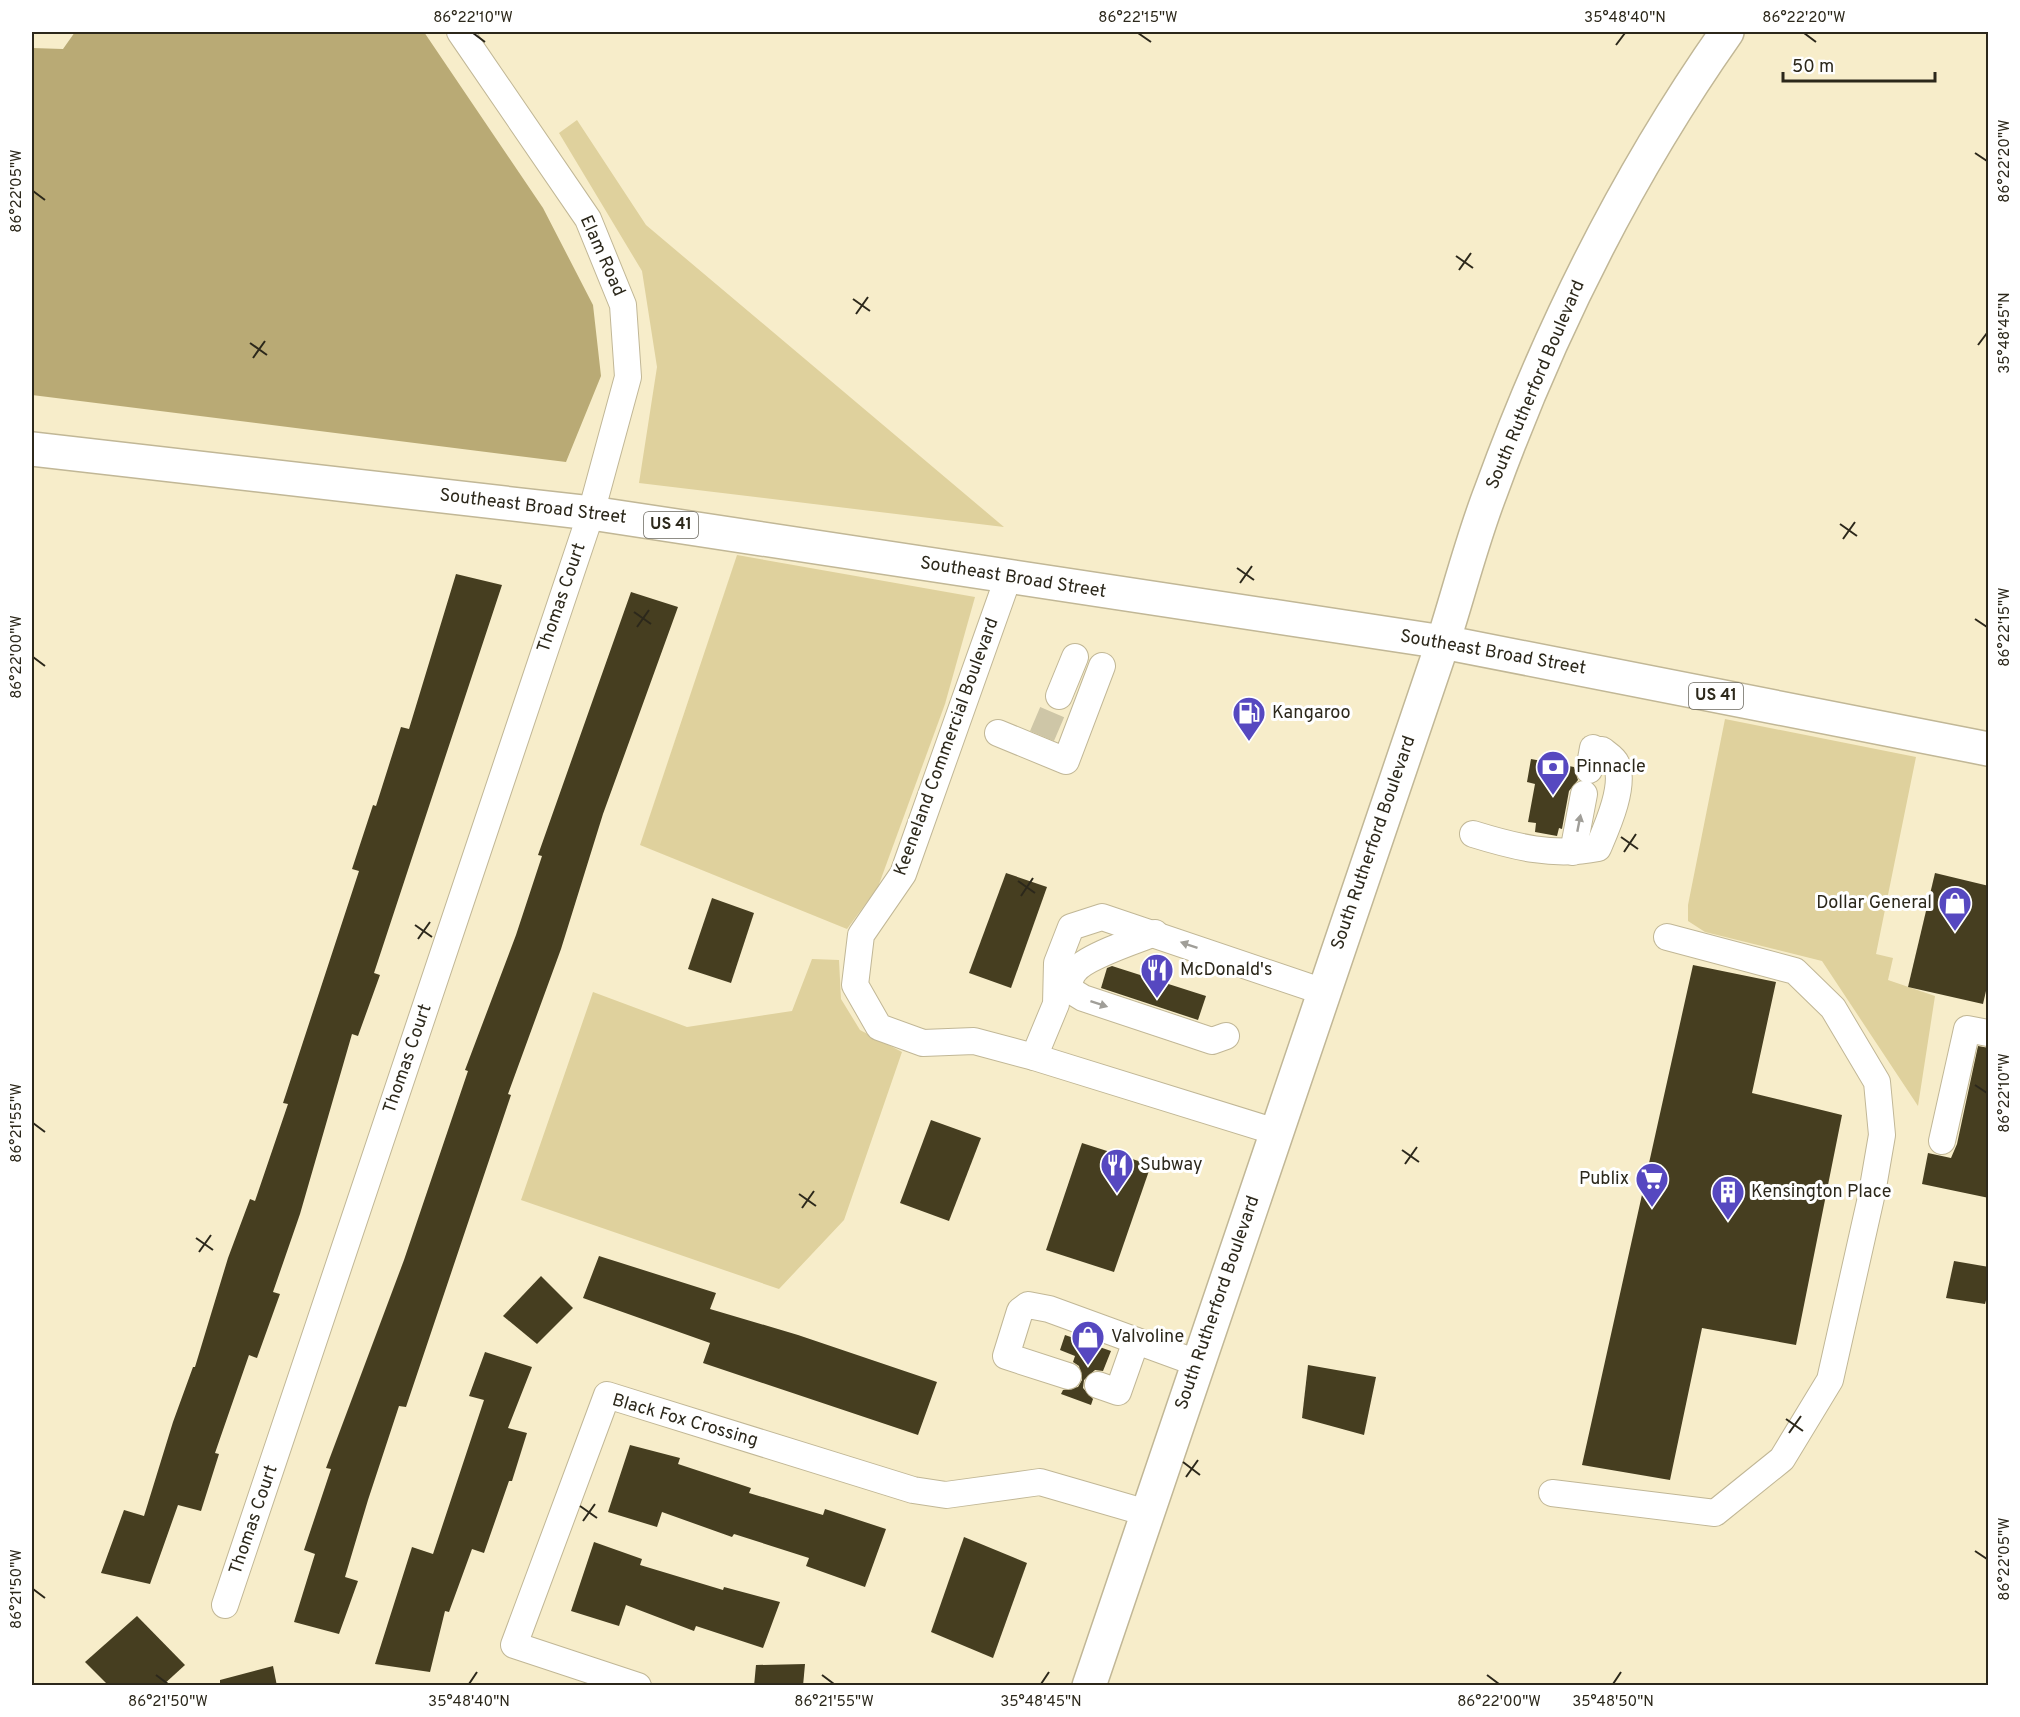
<svg xmlns="http://www.w3.org/2000/svg" width="2020" height="1717" font-family="Overpass,sans-serif">
<style>
.green{fill:#dfd19d}
.forest{fill:#b9aa75}
.building{fill:#463e20}
.lines{fill:none;stroke-linecap:round;stroke-linejoin:round}
.minor-tunnel{stroke:#cec6a7;stroke-width:26;stroke-dasharray:26 13;stroke-linecap:butt}
.minor-casing{stroke:#c1b796;stroke-width:28}
.major-casing{stroke:#c1b796;stroke-width:36}
.highway-casing{stroke:#c1b796;stroke-width:36}
.minor{stroke:#fff;stroke-width:26}
.major{stroke:#fff;stroke-width:33}
.highway{stroke:#fff;stroke-width:33}
.oneway{fill:#a09e98}
.ticks{fill:none;stroke:#2c281b;stroke-width:2}
.labels{text-anchor:middle;dominant-baseline:central;stroke-width:6;stroke-linejoin:round;paint-order:stroke}
.shield{fill:#fff;stroke:#6b685f;stroke-width:1.5}
.shield-label{font-size:16px;font-weight:bold;fill:#2c281b}
.street-label{font-size:18px;fill:#2c281b;stroke:#fff}
.poi-label{font-size:18px;fill:#2c281b;stroke:#fff;text-anchor:start}
.neatline{fill:none;stroke:#2c281b;stroke-width:2}
.ticks-label{font-size:15px;text-anchor:middle;fill:#2c281b}
</style>
<rect width="100%" height="100%" fill="#f7edca"/>
<g class="green">
<path d="M577,120l69,105 358,302 -365,-44 18,-116 -15,-96 -83,-138z"/>
<path d="M737,555l238,42 -30,107 -67,183 -31,42 -207,-84z"/>
<path d="M1725,719l191,38 -40,197 17,4 -5,22 47,16 -17,110 -96,-145 -117,-29 -17,-11v-16z"/>
<path d="M812,959l27,1 2,39 19,31 42,22 -58,168 -65,69 -258,-89 72,-208 94,35 105,-16z"/>
</g>
<path class="forest" d="M75,32h349l119,176 50,97 8,71 -35,86 -534,-67v-347l31,1z"/>
<g class="building">
<path d="M456,574l46,11 -128,388 6,2 -22,61 -6,-2 -52,180 -27,78 7,2 -23,64 -8,-3 -34,98 4,1 -18,57 -23,-6 -28,79 -49,-11 23,-63 20,6 29,-94 20,-55h2l33,-109 22,-59 5,2 33,-97 -5,-1 76,-232 -7,-2 21,-64 3,1 25,-79 8,2z"/>
<path d="M631,592l47,15 -75,207 -42,135 -53,145 3,1 -105,312 -7,-1 -31,94 -23,77 13,4 -19,53 -45,-12 21,-68 -11,-4 27,-81 -5,-1 78,-208 64,-189 -3,-1 51,-135 26,-79 -4,-1z"/>
<path d="M1531,759l43,8 4,13 -9,11 -7,38 -3,-1 -2,8 -22,-4 1,-9 -8,-1 7,-38 -8,-2z"/>
<path d="M1006,873l41,14 -36,101 -42,-15z"/>
<path d="M1935,873l54,13v92l-6,26 -75,-17z"/>
<path d="M712,898l42,15 -23,70 -43,-14z"/>
<path d="M1693,965l83,17 -24,111 90,22 -46,230 -94,-17 -32,152 -88,-15z"/>
<path d="M1112,966l94,30 -8,24 -97,-32 6,-20z"/>
<path d="M1978,1046l11,2v150l-67,-14 6,-31 23,5 6,-14z"/>
<path d="M931,1120l50,18 -32,83 -49,-18z"/>
<path d="M1082,1143l69,22 -37,107 -68,-22z"/>
<path d="M599,1256l117,37 -6,16 88,26 139,47 -19,53 -215,-72 7,-20 -127,-45z"/>
<path d="M1954,1261l35,6v22l-4,15 -39,-6z"/>
<path d="M541,1276l32,32 -36,36 -34,-28z"/>
<path d="M1065,1335l46,16 -8,20 -8,-1 -11,10 -1,8 10,11 -2,6 -30,-11 2,-4 15,-3 4,-7 -3,-14 -6,-4 2,-6 -15,-6z"/>
<path d="M485,1352l47,15 -24,61 19,5 -15,48h-3l-25,72 -12,-4 -23,63 -4,-1 -15,61 -55,-8 37,-117 21,7 51,-154 -15,-4z"/>
<path d="M1308,1365l68,12 -12,58 -62,-17z"/>
<path d="M630,1445l50,13 -2,6 73,24 -2,5 74,22 2,-6 61,20 -21,58 -59,-21 3,-8 -75,-24 -2,3 -70,-25 -5,15 -49,-15z"/>
<path d="M964,1537l63,26 -34,95 -62,-26z"/>
<path d="M594,1542l48,17 -2,6 83,25 1,-3 56,15 -17,46 -67,-22 -2,5 -68,-26 -7,21 -48,-15z"/>
<path d="M137,1616l48,49 -23,21h-53l-24,-24z"/>
<path d="M805,1664l-2,22h-49l2,-21z"/>
<path d="M273,1666l4,20h-57v-6z"/>
</g>
<g class="lines">
<path class="minor-tunnel" d="M1042,736l17,-40"/>
<defs>
<g id="minor">
<path d="M1008,578l-105,296 -42,61 -6,50 24,42 44,16 51,-2 60,16 242,75"/>
<path d="M1059,696l16,-39"/>
<path d="M998,733l68,28 36,-95"/>
<path d="M1589,770l4,-22"/>
<path d="M1473,834c42,13 81,23 125,14 9,-21 28,-63 18,-85 -2,-5 -9,-9 -14,-13"/>
<path d="M1573,852l11,-58"/>
<path d="M1155,933c-18,7 -71,24 -81,39 -4,5 -5,11 -4,18l13,8 129,43 14,-5"/>
<path d="M1034,1057l22,-53 1,-41 14,-36 31,-10 222,75"/>
<path d="M1942,1141l25,-112 21,4"/>
<path d="M1068,1376l-62,-20 14,-45 8,-6 21,4 148,54"/>
<path d="M1098,1385l20,7 18,-51"/>
<path d="M1552,1493l163,20 67,-54 48,-79 42,-187 10,-58 -5,-53 -44,-74 -38,-37 -128,-34"/>
<path d="M225,1605l366,-1092 37,-136 -5,-72 -35,-86 -128,-187"/>
<path d="M638,1686l-124,-41 93,-250 306,95 33,5 94,-13 107,31"/>
</g>
<path id="major" d="M32,449l559,64 852,129 545,107"/>
<path id="highway" d="M1089,1686l354,-1044c16,-50 29,-102 48,-151 59,-162 137,-318 236,-459"/>
</defs>
<use href="#minor" class="minor-casing"/>
<use href="#major" class="major-casing"/>
<use href="#highway" class="highway-casing"/>
<use href="#minor" class="minor"/>
<use href="#major" class="major"/>
<use href="#highway" class="highway"/>
</g>
<defs><path id="oneway-solid" d="M-6-.8H1V-3.2L6.5 0L1 3.2V.8H-6Z" transform="scale(1.5)"/></defs>
<g class="oneway">
<use href="#oneway-solid" transform="translate(1579 823) rotate(-79)"/>
<use href="#oneway-solid" transform="translate(1189 945) rotate(-161)"/>
<use href="#oneway-solid" transform="translate(1099 1004) rotate(18)"/>
</g>
<path class="ticks" d="M473,33l12,9M1138,33l13,9M1804,33l12,9M1616,45l9,-12M1975,153l12,8M33,191l12,9M1456,256l17,12M1459,270l12,-17M853,299l17,12M856,314l12,-17M250,343l17,12M1978,345l9,-12M253,358l12,-17M1840,524l17,12M1843,539l12,-17M1237,568l17,12M1240,583l12,-17M634,612l17,12M1975,619l12,8M637,627l12,-17M33,657l12,9M1621,837l17,12M1624,852l12,-18M1018,881l17,12M1021,896l12,-18M415,925l17,12M418,939l12,-17M1975,1085l12,8M33,1123l12,9M1402,1150l17,12M1405,1164l12,-17M799,1194l17,12M802,1208l12,-17M196,1238l17,12M199,1252l12,-17M1786,1419l17,12M1789,1433l12,-17M1183,1462l17,13M1186,1477l12,-17M580,1506l17,12M583,1521l12,-17M1975,1551l12,8M33,1589l12,9M156,1675l12,9M822,1675l12,9M1487,1675l12,9M469,1684l8,-12M1041,1684l8,-12M1613,1684l8,-12"/>
<defs>
<symbol id="fuel-pin" viewBox="-11 -11 22 30"><path d="M0 17L-7.5 6A9.5 9.5 0 1 1 7.5 6Z" fill="#5648c0" stroke="#fff"/><path d="M-5.5-6h7V0h2V4h1.3V-2.5L3-4.5l.8-.8L6-3V5H2.5V1h-1V6h-7ZM-4.2-4.7v3.2H.2V-4.7Z" fill="#fff"/></symbol>
<symbol id="bank-pin" viewBox="-11 -11 22 30"><path d="M0 17L-7.5 6A9.5 9.5 0 1 1 7.5 6Z" fill="#5648c0" stroke="#fff"/><path d="M-6-4H6V4H-6ZM0-2.3a2.3 2.3 0 1 0 0 4.6a2.3 2.3 0 1 0 0-4.6Z" fill="#fff"/></symbol>
<symbol id="shop-pin" viewBox="-11 -11 22 30"><path d="M0 17L-7.5 6A9.5 9.5 0 1 1 7.5 6Z" fill="#5648c0" stroke="#fff"/><path d="M-5-2.5h2.3a2.7 3.5 0 0 1 5.4 0H5L5.5 6h-11ZM-1.5-2.5h3a1.5 2.3 0 0 0-3 0Z" fill="#fff"/></symbol>
<symbol id="restaurant-pin" viewBox="-11 -11 22 30"><path d="M0 17L-7.5 6A9.5 9.5 0 1 1 7.5 6Z" fill="#5648c0" stroke="#fff"/><path d="M-5-6h1v4h1v-4h1v4h1v-4h1v5L-1.5 .5V6h-2V.5L-5-1ZM5-6V6H3V1.5H1.5Q1.5-4 5-6Z" fill="#fff"/></symbol>
<symbol id="supermarket-pin" viewBox="-11 -11 22 30"><path d="M0 17L-7.5 6A9.5 9.5 0 1 1 7.5 6Z" fill="#5648c0" stroke="#fff"/><path d="M-6-5.5h2.5l.6 2H6L4.5 2H-2.5L-4.4-4H-6ZM-1.5 3.2a1.3 1.3 0 1 0 .1 0ZM3 3.2a1.3 1.3 0 1 0 .1 0Z" fill="#fff"/></symbol>
<symbol id="building-pin" viewBox="-11 -11 22 30"><path d="M0 17L-7.5 6A9.5 9.5 0 1 1 7.5 6Z" fill="#5648c0" stroke="#fff"/><path d="M-4-6H4V6H1V3H-1V6H-4ZM-2.5-4.3h1.7v1.8h-1.7ZM.8-4.3h1.7v1.8H.8ZM-2.5-1h1.7V.8h-1.7ZM.8-1h1.7V.8H.8Z" fill="#fff"/></symbol>
</defs>
<g fill-rule="evenodd">
<use href="#fuel-pin" x="1230" y="694" width="38" height="52"/>
<use href="#bank-pin" x="1534" y="748" width="38" height="52"/>
<use href="#shop-pin" x="1936" y="884" width="38" height="52"/>
<use href="#restaurant-pin" x="1138" y="951" width="38" height="52"/>
<use href="#restaurant-pin" x="1098" y="1146" width="38" height="52"/>
<use href="#supermarket-pin" x="1633" y="1160" width="38" height="52"/>
<use href="#building-pin" x="1709" y="1173" width="38" height="52"/>
<use href="#shop-pin" x="1069" y="1318" width="38" height="52"/>
</g>
<g class="labels">
<g class="shield">
<rect x="644" y="512" width="54" height="26" rx="4.5"/>
<rect x="1689" y="683" width="54" height="26" rx="4.5"/>
</g>
<g class="shield-label">
<text x="671" y="525">US 41</text>
<text x="1716" y="696">US 41</text>
</g>
<g class="street-label">
<text transform="translate(602 256) rotate(66)">Elam Road</text>
<text transform="translate(1536 385) rotate(-67)">South Rutherford Boulevard</text>
<text transform="translate(533 507) rotate(7)">Southeast Broad Street</text>
<text transform="translate(1013 578) rotate(9)">Southeast Broad Street</text>
<text transform="translate(562 598) rotate(-71)">Thomas Court</text>
<text transform="translate(1493 653) rotate(10)">Southeast Broad Street</text>
<text transform="translate(947 747) rotate(-70)">Keeneland Commercial Boulevard</text>
<text transform="translate(1374 843) rotate(-71)">South Rutherford Boulevard</text>
<text transform="translate(408 1059) rotate(-71)">Thomas Court</text>
<text transform="translate(1218 1303) rotate(-71)">South Rutherford Boulevard</text>
<text transform="translate(685 1421) rotate(16)">Black Fox Crossing</text>
<text transform="translate(254 1520) rotate(-71)">Thomas Court</text>
</g>
<g class="poi-label">
<text x="1272" y="713">Kangaroo</text>
<text x="1576" y="767">Pinnacle</text>
<text x="1932" y="903" text-anchor="end">Dollar General</text>
<text x="1180" y="970">McDonald's</text>
<text x="1140" y="1165">Subway</text>
<text x="1629" y="1179" text-anchor="end">Publix</text>
<text x="1751" y="1192">Kensington Place</text>
<text x="1111" y="1337">Valvoline</text>
</g>
</g>
<rect width="2020" height="1717" fill="none" stroke="#ffffff" stroke-width="66"/>
<path d="M1783 72v9h152v-9" fill="none" stroke="#2c281b" stroke-width="3"/>
<text x="1792" y="72" font-size="18" fill="#2c281b" stroke="#ffffff" stroke-width="4.5" paint-order="stroke">50 m</text>
<rect x="33" y="33" width="1954" height="1651" class="neatline"/>
<g class="ticks-label">
<text x="473" y="22">86°22'10"W</text>
<text x="1138" y="22">86°22'15"W</text>
<text x="1625" y="22">35°48'40"N</text>
<text x="1804" y="22">86°22'20"W</text>
<text transform="translate(2004 161) rotate(-90)" y="5">86°22'20"W</text>
<text transform="translate(16 191) rotate(-90)" y="5">86°22'05"W</text>
<text transform="translate(2004 333) rotate(-90)" y="5">35°48'45"N</text>
<text transform="translate(2004 627) rotate(-90)" y="5">86°22'15"W</text>
<text transform="translate(16 657) rotate(-90)" y="5">86°22'00"W</text>
<text transform="translate(2004 1093) rotate(-90)" y="5">86°22'10"W</text>
<text transform="translate(16 1123) rotate(-90)" y="5">86°21'55"W</text>
<text transform="translate(2004 1559) rotate(-90)" y="5">86°22'05"W</text>
<text transform="translate(16 1589) rotate(-90)" y="5">86°21'50"W</text>
<text x="168" y="1706">86°21'50"W</text>
<text x="469" y="1706">35°48'40"N</text>
<text x="834" y="1706">86°21'55"W</text>
<text x="1041" y="1706">35°48'45"N</text>
<text x="1499" y="1706">86°22'00"W</text>
<text x="1613" y="1706">35°48'50"N</text>
</g>
</svg>
